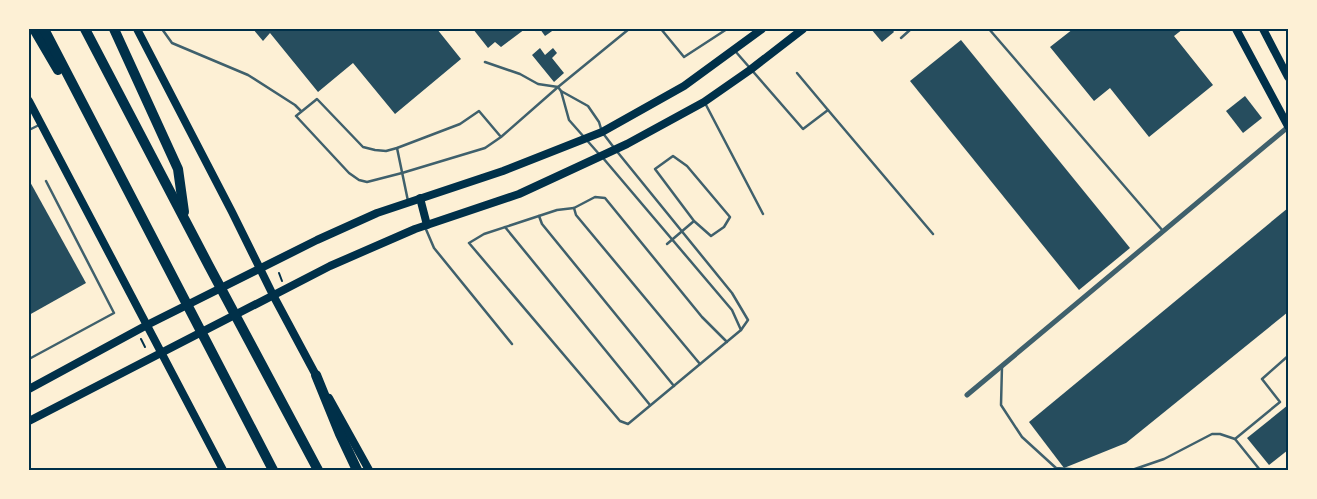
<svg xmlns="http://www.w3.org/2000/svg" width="1317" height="499" font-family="Barlow,sans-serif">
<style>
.building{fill:#264d5e}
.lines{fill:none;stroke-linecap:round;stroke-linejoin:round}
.path{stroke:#003049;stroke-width:2}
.service{stroke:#3f606c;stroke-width:2.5}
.minor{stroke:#3f606c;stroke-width:5}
.secondary{stroke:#003049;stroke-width:8}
.motorway{stroke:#003049;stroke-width:10}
.neatline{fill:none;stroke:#003049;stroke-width:2}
</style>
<rect width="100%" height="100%" fill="#fdf0d5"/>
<g class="building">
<path d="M253,29h184l24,30 -66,55 -42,-51 -35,29 -48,-59 -7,8z"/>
<path d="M473,29h52l-24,18 -6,-5 -7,6z"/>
<path d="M540,29h15l-10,7z"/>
<path d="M871,29h21l2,3 -12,10z"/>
<path d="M1073,29h110l-9,7 39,49 -64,52 -39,-49 -16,13 -44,-54z"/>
<path d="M961,40l169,208 -51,42 -169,-209z"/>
<path d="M540,48l5,7 8,-7 4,5 -5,5 12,15 -10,9 -22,-27z"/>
<path d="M1245,96l17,22 -19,15 -17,-22z"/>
<path d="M29,180l57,103 -57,32z"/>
<path d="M1288,208v104l-162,131 -62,25 -35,-46z"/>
<path d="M1288,405v45l-19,15 -22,-27z"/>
</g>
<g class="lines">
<g class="path">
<path d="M279,273l3,8"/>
<path d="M141,339l4,8"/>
</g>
<g class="service">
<path d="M162,29l10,14 76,32 47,30 6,6"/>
<path d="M661,29l23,28 43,-28"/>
<path d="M989,29l174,202"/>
<path d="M901,38l10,-9"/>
<path d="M736,52l67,77 25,-19 105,124"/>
<path d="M485,62l35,12 18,10 20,3 3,4"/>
<path d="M797,73l31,37"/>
<path d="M705,103l58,111"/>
<path d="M29,130l10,-5"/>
<path d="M501,137l-22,-26 -19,13 -63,24 -11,3 -11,-1 -12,-3 -46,-48 -21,17 53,57 10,7 8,2 35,-9 83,-25 16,-11 57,-50 71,-58"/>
<path d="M397,148l11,53"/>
<path d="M599,154l-30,-34 -8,-29 27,15 11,16 3,10 13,17 117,144 16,27 -7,10"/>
<path d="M603,158l129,152 9,20 -113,94 -8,-3 -151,-178 15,-9 73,-24 17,-2 21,-11 10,1 97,119 25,25"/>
<path d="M574,208l2,7 124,149"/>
<path d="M539,216l3,8 132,162"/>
<path d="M425,227l9,21 78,96"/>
<path d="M505,227l145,178"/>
<path d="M667,244l27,-23 -39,-52 18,-13 14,10 43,51 -6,10 -13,9 -17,-15"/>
<path d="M29,359l85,-46 -68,-132"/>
<path d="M1002,366l-1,39 21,32 34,31 27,2"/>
<path d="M1132,470l32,-11 48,-25h8l15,5"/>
<path d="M1260,470l-25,-31 45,-37 -18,-23 26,-23"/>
</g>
<path class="minor" d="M967,395l321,-268"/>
<g class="secondary">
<path d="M137,29l95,183 41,83 45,84"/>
<path d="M1236,29l52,97"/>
<path d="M1263,29l25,48"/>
<path d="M29,101l194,369"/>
<path d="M420,198l7,27"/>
<path d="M29,389l118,-64 170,-85 60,-27 126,-42 99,-39 82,-46 78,-57"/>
<path d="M329,398l40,72"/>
<path d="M29,421l301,-155 85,-37 104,-35 108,-50 77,-42 46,-32 53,-41"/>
</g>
<g class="motorway">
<path d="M34,29l24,41"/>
<path d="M44,29l229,441"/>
<path d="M85,29l124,237 109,204"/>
<path d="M114,29l64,140 6,43"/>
<path d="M316,375l24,59 17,36"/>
</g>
</g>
<rect width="1317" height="499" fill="none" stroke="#fdf0d5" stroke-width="60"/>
<rect x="30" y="30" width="1257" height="439" class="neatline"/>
</svg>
